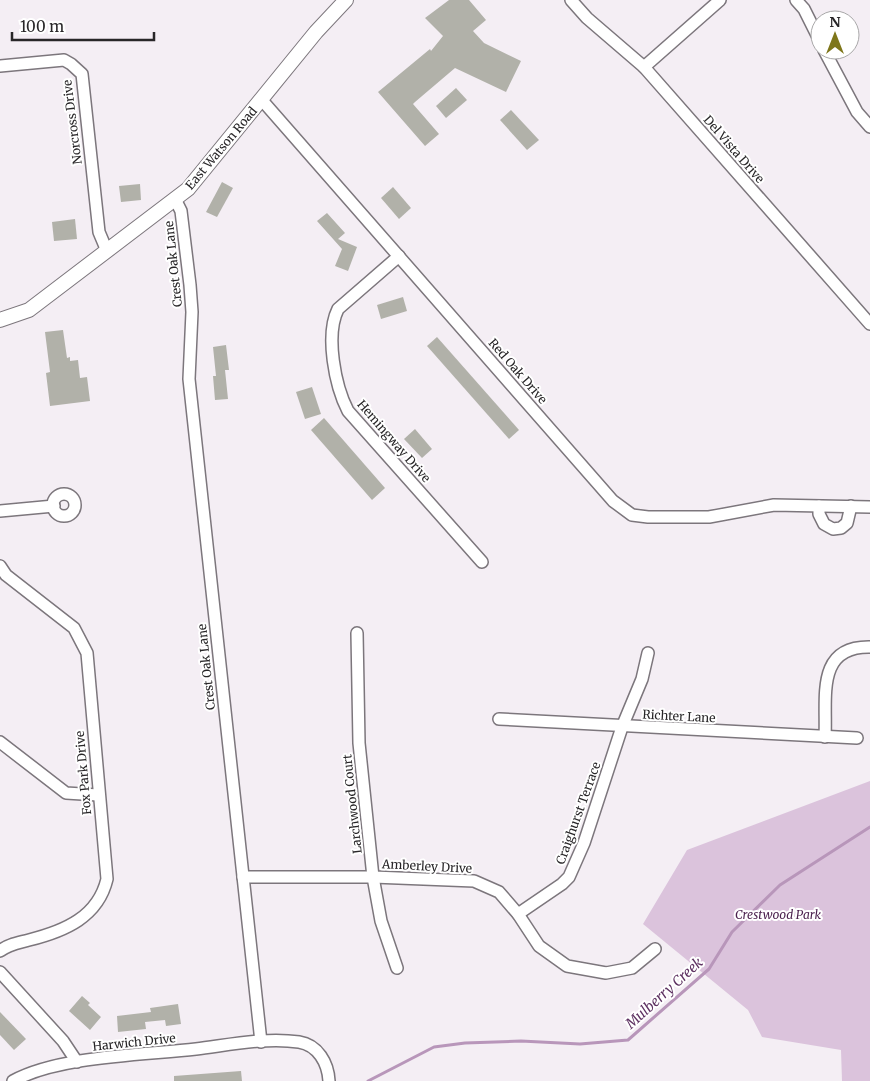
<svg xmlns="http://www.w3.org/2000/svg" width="870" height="1081" font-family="Merriweather,serif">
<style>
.green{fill:#dbc3dc}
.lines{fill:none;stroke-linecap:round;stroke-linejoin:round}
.stream{stroke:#b896ba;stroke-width:3}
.building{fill:#b1b1a9}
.minor-casing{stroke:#7c767c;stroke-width:14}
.tertiary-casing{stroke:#7c767c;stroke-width:16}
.minor{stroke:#fff;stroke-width:11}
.tertiary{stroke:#fff;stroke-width:14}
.labels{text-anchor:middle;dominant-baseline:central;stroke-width:4;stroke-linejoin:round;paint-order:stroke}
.street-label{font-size:12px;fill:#282628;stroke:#fff}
.park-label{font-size:12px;font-style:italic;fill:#4a1f4d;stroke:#fff}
.water-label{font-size:14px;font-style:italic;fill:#5e3262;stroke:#fff}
</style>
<rect width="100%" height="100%" fill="#f4eef4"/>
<path class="green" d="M870,781v300h-28l-1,-31 -79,-13 -14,-27 -105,-86 44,-74z"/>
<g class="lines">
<path class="stream" d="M368,1081l66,-34 31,-4 56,-2 59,3 48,-4 81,-71 23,-37 48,-47 90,-58"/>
</g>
<g class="building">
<path d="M449,0h20l17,20 -13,11 11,12 37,18 -15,31 -51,-24 -40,34 -2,2 26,30 -14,12 -47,-54 52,-43 1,2 12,-15 -18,-18z"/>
<path d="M456,88l11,12 -21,18 -10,-12z"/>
<path d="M511,110l28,30 -12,10 -27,-30z"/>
<path d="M222,182l11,6 -16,29 -11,-5z"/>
<path d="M140,184l1,16 -20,2 -2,-16z"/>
<path d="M393,187l18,21 -12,11 -18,-21z"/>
<path d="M327,213l18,20 -7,6 19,8 -9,24 -13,-5 7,-17 -25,-28z"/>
<path d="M75,219l2,20 -23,2 -2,-19z"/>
<path d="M403,297l4,14 -26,8 -4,-14z"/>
<path d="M63,330l4,28 3,-1v4l8,-1 2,18 7,-1 3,24 -40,5 -4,-33 4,-1 -5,-40z"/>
<path d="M437,337l82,93 -10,9 -82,-93z"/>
<path d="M226,345l3,25h-4l3,29 -13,1 -2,-24h3l-3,-29z"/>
<path d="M312,387l9,27 -16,5 -9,-27z"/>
<path d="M324,418l61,70 -13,12 -61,-70z"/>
<path d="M415,429l17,20 -10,9 -18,-19z"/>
<path d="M82,996l8,7 -2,2 13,12 -11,13 -21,-19z"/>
<path d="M178,1004l3,20 -15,2 -1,-6 -20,2 1,7 -28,3 -1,-16 34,-4 -1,-4z"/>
<path d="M0,1012l26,27 -12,11 -14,-15z"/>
<path d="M241,1071l1,10h-68v-5z"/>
</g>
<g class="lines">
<defs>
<g id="minor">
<path d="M571,0l16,18 57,49 226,257"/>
<path d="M796,0l8,9 16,32"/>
<path d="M824,50l33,62 13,15"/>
<path d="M0,66l64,-6 7,4 11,10 17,158 8,19"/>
<path d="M644,67l76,-67"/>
<path d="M261,99l352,402 19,14 16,2h61l65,-12 96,2"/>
<path d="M175,199l6,12 9,74 2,27 -3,67 72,663"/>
<path d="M399,256l-61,53c-13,26 -3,77 10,102l134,151"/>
<circle cx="64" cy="505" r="11"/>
<path d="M819,506v8l5,10 9,5 8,-1 6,-5 4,-17"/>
<path d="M0,511l54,-5"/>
<path d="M0,566l6,9 68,53 13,25 20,226c-9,38 -42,52 -78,61 -11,3 -20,4 -29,11"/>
<path d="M357,633l2,110 14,134 8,44 16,47"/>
<path d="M499,719l358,19"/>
<path d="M825,737c2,-39 -10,-91 45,-90"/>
<path d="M0,742l66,51 32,2"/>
<path d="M243,877h130l101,4 25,11 19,22 21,32 28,20 39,7 26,-5 23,-19"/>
<path d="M518,914l44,-30 7,-7 15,-34 38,-116 20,-48 6,-26"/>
<path d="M0,972l63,69 14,21"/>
<path d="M13,1081c46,-25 130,-26 183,-32 33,-4 70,-12 103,-7 19,3 29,21 30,39"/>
</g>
<path id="tertiary" d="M0,320l29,-10 159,-121 128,-157 30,-32"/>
</defs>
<use href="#minor" class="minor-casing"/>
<use href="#tertiary" class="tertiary-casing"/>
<use href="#minor" class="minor"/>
<use href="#tertiary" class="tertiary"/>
</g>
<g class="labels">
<g class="street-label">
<text transform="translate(72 122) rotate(-97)">Norcross Drive</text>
<text transform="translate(221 148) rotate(-50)">East Watson Road</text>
<text transform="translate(734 149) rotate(49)">Del Vista Drive</text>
<text transform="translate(173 264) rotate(-96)">Crest Oak Lane</text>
<text transform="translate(518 371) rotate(49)">Red Oak Drive</text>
<text transform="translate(394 441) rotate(49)">Hemingway Drive</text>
<text transform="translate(206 667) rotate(-96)">Crest Oak Lane</text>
<text transform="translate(679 716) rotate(3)">Richter Lane</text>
<text transform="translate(83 773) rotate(-95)">Fox Park Drive</text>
<text transform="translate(352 804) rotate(-96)">Larchwood Court</text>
<text transform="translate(578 813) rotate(-70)">Craighurst Terrace</text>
<text transform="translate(427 866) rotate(3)">Amberley Drive</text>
<text transform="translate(134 1042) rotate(-6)">Harwich Drive</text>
</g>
<g class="park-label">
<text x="778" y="914">Crestwood Park</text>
</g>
<g class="water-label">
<text transform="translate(664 993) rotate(-42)">Mulberry Creek</text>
</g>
</g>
<g transform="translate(835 35)"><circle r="24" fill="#ffffff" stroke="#a9a8a9"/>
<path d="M0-4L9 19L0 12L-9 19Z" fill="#7e761a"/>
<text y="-8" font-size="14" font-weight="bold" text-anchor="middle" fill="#282628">N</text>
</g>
<path d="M12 32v8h142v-8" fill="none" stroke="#282628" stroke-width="2.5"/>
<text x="20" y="32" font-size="15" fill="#282628" stroke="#ffffff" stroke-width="4" paint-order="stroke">100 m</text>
</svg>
